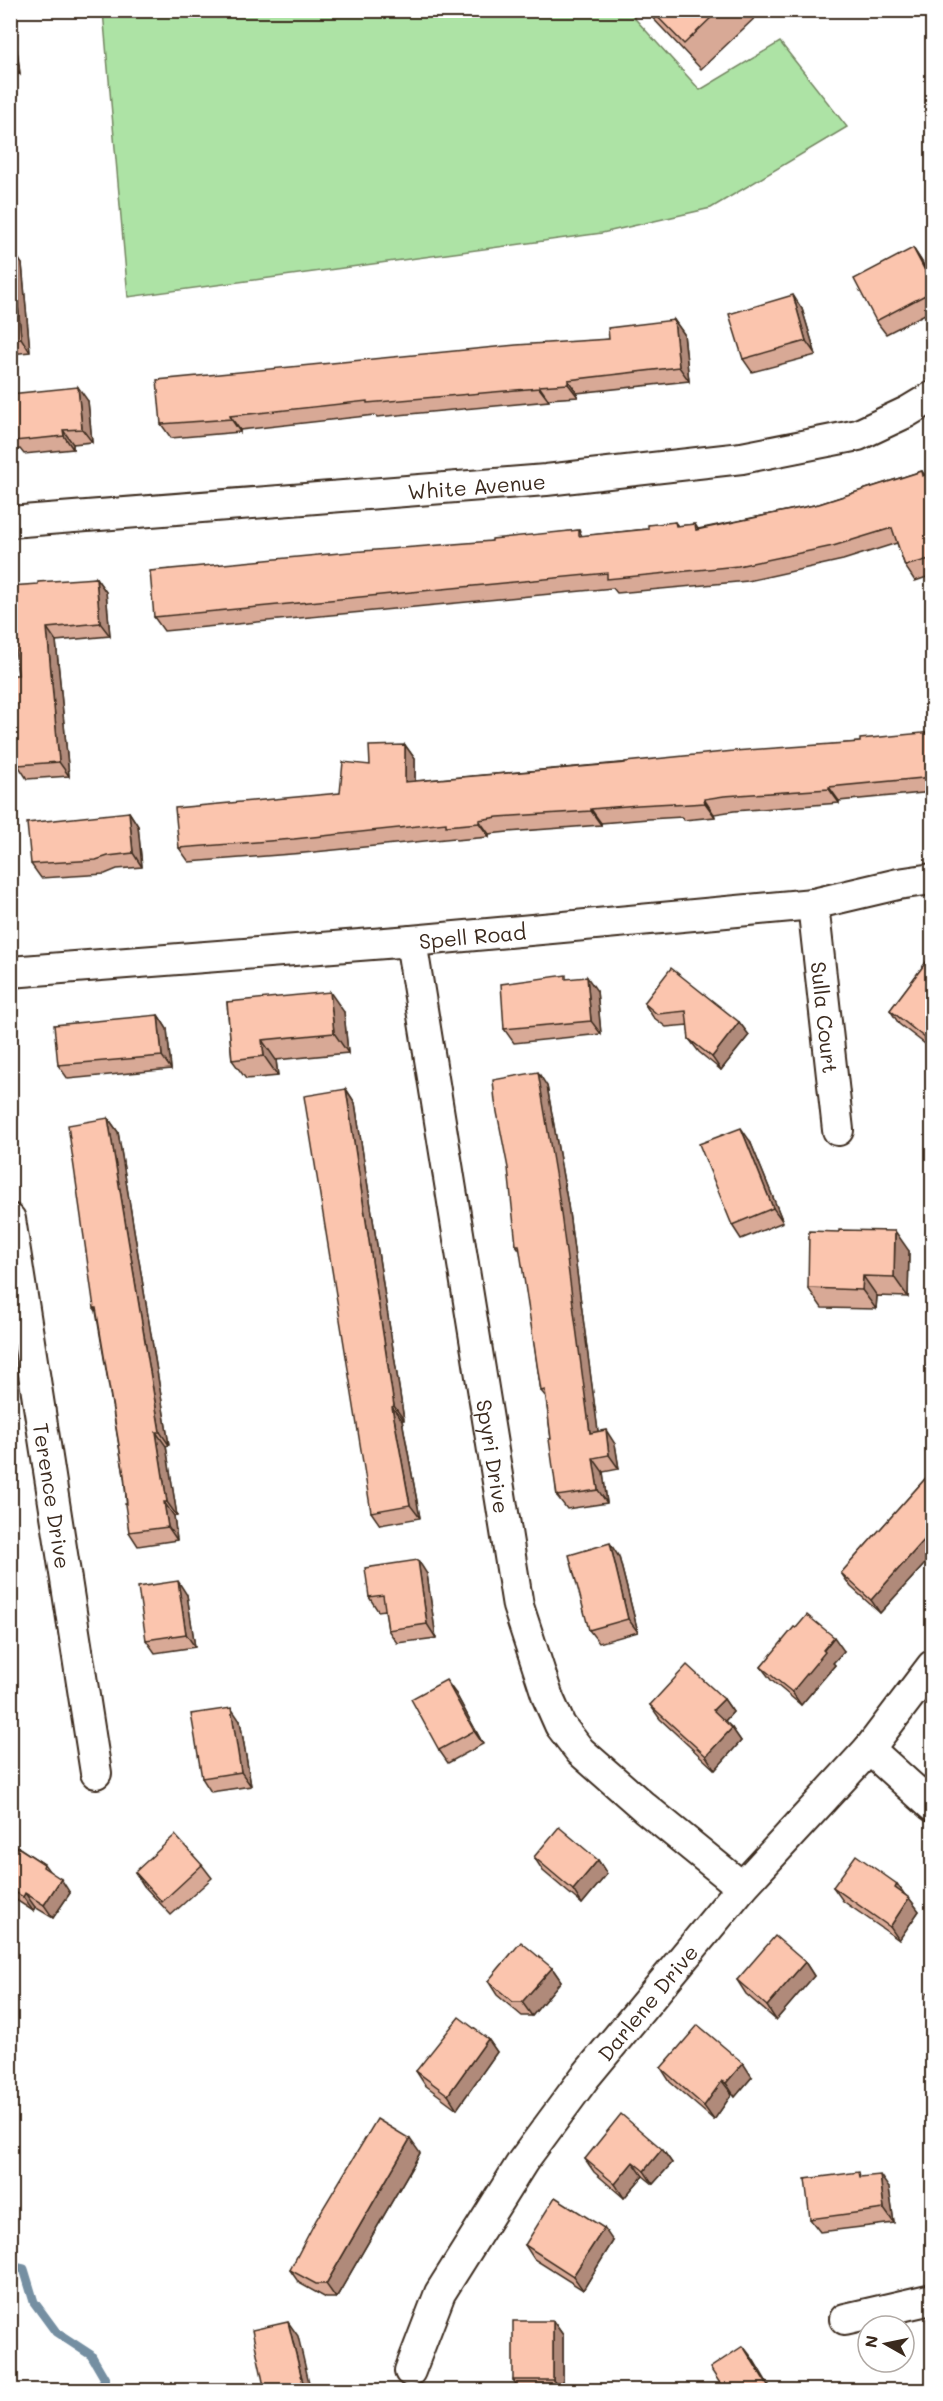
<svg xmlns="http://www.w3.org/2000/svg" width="943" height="2401" font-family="Mali,sans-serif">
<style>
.green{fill:#ade3a5;stroke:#748662;stroke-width:1.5}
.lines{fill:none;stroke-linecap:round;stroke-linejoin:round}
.stream{stroke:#758fa2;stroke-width:9}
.street-casing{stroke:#3b2a1e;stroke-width:34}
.street{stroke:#fff;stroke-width:30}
.wall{fill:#d8a996;stroke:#3b2a1e;stroke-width:1.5}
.shaded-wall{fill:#b08a7a;stroke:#3b2a1e;stroke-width:1.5}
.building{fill:#fbc5ae;stroke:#3b2a1e;stroke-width:1.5}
.labels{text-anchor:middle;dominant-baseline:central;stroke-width:5;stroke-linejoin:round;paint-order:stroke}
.street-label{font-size:21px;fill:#3b2a1e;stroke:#fff}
</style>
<rect width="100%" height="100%" fill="#fff"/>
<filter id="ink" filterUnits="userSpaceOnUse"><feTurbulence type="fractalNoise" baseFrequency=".0167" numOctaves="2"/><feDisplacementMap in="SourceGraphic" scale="12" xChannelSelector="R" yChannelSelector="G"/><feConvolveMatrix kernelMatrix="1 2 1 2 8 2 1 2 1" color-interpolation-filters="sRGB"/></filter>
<g filter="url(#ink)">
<path class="green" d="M103,11h525l72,79 80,-48 67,85 -136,81 -109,25 -474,64z"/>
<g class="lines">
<path class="stream" d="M10,2266l14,3 10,33 22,30 35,23 14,24 -6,11"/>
<defs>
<g id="street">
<path id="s1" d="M10,522l536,-42 196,-22 116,-23 49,-23 25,-15"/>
<path id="s2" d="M813,904l25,226"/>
<path id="s3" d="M411,941l107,665 30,92 12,27 20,26 65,57 97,79"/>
<path id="s4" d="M10,972l401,-31 402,-37 85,-20 34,-5"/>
<path id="s5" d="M10,1219l86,554"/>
<path d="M869,1749l63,57"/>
<path d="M845,2319l87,-20"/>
<path id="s6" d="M410,2371l30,-78 83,-132 62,-84 157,-190 127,-138 63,-83"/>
</g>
</defs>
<use href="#street" class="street-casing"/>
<use href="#street" class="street"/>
</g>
<g class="wall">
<path d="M645,10h118l-62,59z"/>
<path d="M10,41l7,9 3,24 -10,1z"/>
<path d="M10,176l4,37h-4z"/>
<path d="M913,248l9,14 11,19v29l-47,24 -10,-13z"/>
<path d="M10,250l12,14 8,88 -20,2z"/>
<path d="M802,309l14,46 -64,17 -9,-13z"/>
<path d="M674,320l10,14 5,47 -112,12 1,4 -30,2 1,2 -172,16 -2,-2 -135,15v2l-69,6 -10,-14 448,-85z"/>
<path d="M10,394l78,7 4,41 -19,2v5l-49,5 -4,-5 -10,1z"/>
<path d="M922,471l3,4 8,-4v104l-18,6 -10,-15 -8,-23 -54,17 -95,21 -131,12 -4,-5 -449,43 -10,-14 338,-76 87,-11 3,6 66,-7 27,-7 3,4 17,-2 3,5 121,-25z"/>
<path d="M96,578l10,14 4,44 -54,5 13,135 -42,3 -9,-14 -6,-64 6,-26 -8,-83z"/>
<path d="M933,732v60l-94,9v2l-105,8 -20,3 1,3 -31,3 -2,-3 -34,2 -47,4v2l-93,7 -19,2v3l-33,3 -1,-2 -151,15 -115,9 -10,-14 161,-55 30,-28 35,-20 10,14v22l445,-39z"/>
<path d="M129,812l9,14 4,41 -25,2 -12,5 -64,4 -10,-14z"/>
<path d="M933,953v97l-34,-26 -9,-14z"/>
<path d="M568,979l29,12 4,43 -87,9 -10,-14z"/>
<path d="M227,1002l117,10 4,41 -72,7 2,16 -32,3 -14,-19z"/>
<path d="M644,1003l95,19 10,13 -28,35 -22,-18 -10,-13 -1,-14 -22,2 -13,-10z"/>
<path d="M158,1015l9,14 4,40 -103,10 -10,-14z"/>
<path d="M547,1086l21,119 30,227 17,12 4,25 -16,3 4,31 -40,6 -10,-13 -6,-57 -5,-42 -5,-6 -20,-139 -5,-7z"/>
<path d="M346,1089l9,14 49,317h-2l18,98 -40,7 -9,-13z"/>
<path d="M108,1118l10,14 51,313 -3,1 11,70h-3l3,24 -39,6 -9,-14 -5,-57 -28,-164 -2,-3z"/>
<path d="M750,1141l33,81 -42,17 -9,-14z"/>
<path d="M839,1232l70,19 -1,46 -31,-1 -1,13 -54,-1 -14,-20z"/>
<path d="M933,1470v85l-53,58 -29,-26 -10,-14z"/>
<path d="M619,1557l19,75 -39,11 -10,-13z"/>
<path d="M427,1574l9,64 -39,5 -9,-13 -3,-20 -7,1 -9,-14z"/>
<path d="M187,1595l8,52 -40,6 -9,-13z"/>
<path d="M796,1628l48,23 -11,12 2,2 -34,40 -30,-25 -10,-13z"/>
<path d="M456,1694l27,50 -35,19 -9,-13z"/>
<path d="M724,1699l9,13 -8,9 7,7 9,13 -26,29 -55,-51 -10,-14z"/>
<path d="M240,1721l11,65 -40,6 -9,-14z"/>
<path d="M10,1842l34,22 5,7 21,22 -17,25 -18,-11 -2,4 -23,-15z"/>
<path d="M534,1857l64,3 9,14 -25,30 -39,-33z"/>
<path d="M202,1865l10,13 -41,37 -27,-29 -9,-14z"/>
<path d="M897,1884l7,10 5,4 10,13 -20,29 -56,-39 -10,-14z"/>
<path d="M805,1962l9,14 -38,44 -30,-26 -9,-14z"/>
<path d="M552,1968l9,13 -29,35h-10l-25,-21 -9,-14z"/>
<path d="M488,2039l9,13 -40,57 -32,-24 -9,-14z"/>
<path d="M661,2068l91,9 -17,20 -3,-3 -18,26 -44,-38z"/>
<path d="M662,2149l10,14 -19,21 -10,-8 -19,22 -30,-26 -9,-13z"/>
<path d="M420,2153l-84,145h-10l-27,-15 -9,-13z"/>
<path d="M889,2188l5,35 -74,9 -10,-13z"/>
<path d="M613,2241l-30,49 -49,-31 -9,-14z"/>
<path d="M553,2321l10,14v56h-42l-8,-11z"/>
</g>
<g class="shaded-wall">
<path d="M10,41l7,9 3,24 -10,-13z"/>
<path d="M10,176l4,37 -4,-5z"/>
<path d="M913,248l9,14 11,19v5z"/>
<path d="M13,250l9,14 8,88 -9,-14z"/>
<path d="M793,295l9,14 14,46 -10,-14z"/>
<path d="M674,320l10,14 5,47 -10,-14z"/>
<path d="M568,380l9,13 1,4 -10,-13z"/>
<path d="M539,386l9,13 1,2 -10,-13z"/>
<path d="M78,387l10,14 4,41 -10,-13z"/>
<path d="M230,416l10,14v2l-9,-13z"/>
<path d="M63,430l10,14v5l-9,-13z"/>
<path d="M96,578l10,14 4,44 -10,-13z"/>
<path d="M47,628l9,13 13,135 -10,-14z"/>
<path d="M405,745l10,14v37l-10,-14z"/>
<path d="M829,787l10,14v2l-10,-14z"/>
<path d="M704,799l10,15 1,3 -10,-14z"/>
<path d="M591,809l10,14v2l-10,-14z"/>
<path d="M129,812l9,14 4,41 -9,-14z"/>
<path d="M479,820l10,14v3l-10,-14z"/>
<path d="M587,977l10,14 4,43 -10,-13z"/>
<path d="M330,992l14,20 4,41 -14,-20z"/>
<path d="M158,1015l9,14 4,40 -9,-13z"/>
<path d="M739,1022l10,13 -28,35 -9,-13z"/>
<path d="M933,1028v20l-8,-10z"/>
<path d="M262,1040l14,20 2,16 -14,-20z"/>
<path d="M538,1072l9,14 21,119 32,241 -10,-13z"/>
<path d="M346,1089l9,14 49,317 -10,-14z"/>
<path d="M108,1118l10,14 51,313 -9,-13z"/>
<path d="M741,1128l9,13 33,81 -10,-14z"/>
<path d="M895,1231l14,20 -1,46 -14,-20z"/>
<path d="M863,1276l14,20 -1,13 -14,-19z"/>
<path d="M392,1407l10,13 18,98 -10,-13z"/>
<path d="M606,1430l9,14 4,25 -10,-14z"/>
<path d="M156,1432l10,14 11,70 -10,-14z"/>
<path d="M593,1458l10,14 4,31 -9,-13z"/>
<path d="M164,1502l10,14 3,24 -9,-13z"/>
<path d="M933,1530v25l-53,58 -9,-13z"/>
<path d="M610,1543l9,14 19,75 -10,-13z"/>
<path d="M418,1560l9,14 9,64 -9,-14z"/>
<path d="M178,1581l9,14 8,52 -9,-13z"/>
<path d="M834,1637l10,14 -11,12 2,2 -34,40 -9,-13z"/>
<path d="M446,1680l10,14 27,50 -9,-13z"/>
<path d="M724,1699l9,13 -11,12 -9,-14z"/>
<path d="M231,1708l9,13 11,65 -10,-14z"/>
<path d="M732,1728l9,13 -26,29 -9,-14z"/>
<path d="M598,1860l9,14 -25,30 -9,-14z"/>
<path d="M61,1879l9,14 -17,25 -9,-13z"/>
<path d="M897,1884l10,14 -12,-10z"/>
<path d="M25,1893l10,14 -2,4 -10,-14z"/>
<path d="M909,1898l10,13 -20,29 -9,-13z"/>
<path d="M805,1962l9,14 -38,44 -9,-14z"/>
<path d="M552,1968l9,13 -29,35 -10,-14z"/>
<path d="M488,2039l9,13 -40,57 -9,-14z"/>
<path d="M743,2063l9,14 -17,20 -9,-14z"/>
<path d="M722,2081l10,13 -18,26 -10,-14z"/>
<path d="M410,2139l10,14 -84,145 -10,-14z"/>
<path d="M662,2149l10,14 -19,21 -9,-13z"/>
<path d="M633,2162l10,14 -19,22 -9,-14z"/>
<path d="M880,2175l9,13 5,35 -10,-14z"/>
<path d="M604,2228l9,13 -30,49 -10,-14z"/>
<path d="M553,2321l10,14v56h-2l-8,-11z"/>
<path d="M288,2322l10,14 13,55h-6z"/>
<path d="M743,2346l10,13 19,32h-1z"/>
</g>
<g class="building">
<path d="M651,10h68l-35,34z"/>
<path d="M913,248l20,38v5l-57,30 -22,-42z"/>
<path d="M10,250h3l8,88 -11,1z"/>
<path d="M793,295l13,46 -63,18 -14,-45z"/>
<path d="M674,320l5,47 -111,13v4l-29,2v2l-172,15v-2l-137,15 1,3 -70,5 -4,-44 359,-35 93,-6 -1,-11z"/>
<path d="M78,387l4,42 -19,1 1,6 -50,5 -1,-6 -3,1v-42z"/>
<path d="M922,471l1,5 10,-5v87l-28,8 -13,-38 -59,18 -95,20 -131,13v-6l-453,44 -4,-46 200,-19 142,-11v-2l87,-9v6l69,-7v-4l27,-3 1,4 19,-2 1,6 123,-26z"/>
<path d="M96,578l4,45 -53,5 12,134 -41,3 -8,-63v-1h2l-2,-26h8l-8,-89 28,-2v-2z"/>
<path d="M933,732v45l-104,10v2l-105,7 -20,3 1,4 -31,2v-2l-36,2 -47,4v2l-93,6 -19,3v3l-33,3v-3l-152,16 -115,9 -4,-40 165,-15 3,-31 27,3 -1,-19 36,-1v37l220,-19v-1l109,-11 126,-9v-3z"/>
<path d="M129,812l4,41 -25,3 -12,4 -65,4 -4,-41z"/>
<path d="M933,953v75l-8,10 -35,-28z"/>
<path d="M671,968l68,54 -27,35 -23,-18 -3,-28 -29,3 -13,-11z"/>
<path d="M566,975v4l21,-2 4,44 -87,8 -3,-45z"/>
<path d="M330,992l4,41 -72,7 2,16 -32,4 -5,-58z"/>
<path d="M158,1015l4,41 -104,9 -4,-40z"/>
<path d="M538,1072l20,119 32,242 16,-3 3,25 -16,3 5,32 -41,6 -8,-57h2l-6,-49 -4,1 -22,-146h-3l-8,-77 -13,-66 -2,-22z"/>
<path d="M346,1089l48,317 -2,1 18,98 -39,7 -67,-416z"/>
<path d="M108,1118l52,314h-4l11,70h-3l4,25 -39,5 -4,-28h2l-3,-29 -28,-167h-2l-26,-183z"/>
<path d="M741,1128l32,80 -41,17 -33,-81z"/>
<path d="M839,1230l56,1 -1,46 -31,-1 -1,14 -54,-2 1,-57 30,1z"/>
<path d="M933,1470v60l-62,70 -30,-27z"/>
<path d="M610,1543l18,76 -39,11 -20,-75z"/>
<path d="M418,1560l9,64 -39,6 -5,-35 -14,2 -4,-29z"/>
<path d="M178,1581l8,53 -40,6 -8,-53z"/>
<path d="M807,1615l27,22 -11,13 2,2 -33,40 -31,-25 33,-40 2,1z"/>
<path d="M687,1665l37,34 -11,11 19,18 -26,28 -56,-51z"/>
<path d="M446,1680l28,51 -35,19 -28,-51z"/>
<path d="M231,1708l10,64 -39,6 -11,-64z"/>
<path d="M559,1827l39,33 -25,30 -39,-33z"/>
<path d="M175,1835l27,30 -40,37 -27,-30z"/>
<path d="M10,1842l34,22 -1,3 18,12 -17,26 -19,-12 -2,4 -13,-8z"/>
<path d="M856,1855l41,29 -2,4 14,10 -19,29 -57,-40z"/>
<path d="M775,1936l30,26 -38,44 -30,-26z"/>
<path d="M521,1942l31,26 -30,34h-9l-25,-21z"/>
<path d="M933,1991v20l-6,-18z"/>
<path d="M459,2017l29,22 -40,56 -32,-24z"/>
<path d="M698,2025l45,38 -17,20 -4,-2 -18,25 -43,-38z"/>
<path d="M621,2114l41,35 -18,22 -11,-9 -18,22 -30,-25z"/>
<path d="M377,2119l33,20 -84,145h-10l-26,-14 26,-50z"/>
<path d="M859,2172l1,5 20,-2 4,34 -74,10 -5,-40z"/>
<path d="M555,2197l49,31 -31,48 -48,-31z"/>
<rect x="513" y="2321" width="40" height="59"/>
<path d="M288,2322l17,69h-40l-13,-61z"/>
<path d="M743,2346l28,45h-46l-15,-23z"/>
</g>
</g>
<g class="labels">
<g class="street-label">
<text stroke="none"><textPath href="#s1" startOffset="468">White Avenue</textPath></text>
<text stroke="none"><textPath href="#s4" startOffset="464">Spell Road</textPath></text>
<text stroke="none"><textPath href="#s2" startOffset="114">Sulla Court</textPath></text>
<text stroke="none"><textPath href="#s3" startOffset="522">Spyri Drive</textPath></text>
<text stroke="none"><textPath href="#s5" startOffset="280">Terence Drive</textPath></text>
<text stroke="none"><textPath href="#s6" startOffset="441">Darlene Drive</textPath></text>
</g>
</g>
<rect width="943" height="2401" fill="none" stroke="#fff" stroke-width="36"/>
<rect x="18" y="18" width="907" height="2365" fill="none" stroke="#3b2a1e" stroke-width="2" filter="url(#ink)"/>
<g transform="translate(886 2344) rotate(279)"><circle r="28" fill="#ffffff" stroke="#b1aaa5" stroke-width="1.5"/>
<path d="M0-4.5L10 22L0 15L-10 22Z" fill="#3b2a1e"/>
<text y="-9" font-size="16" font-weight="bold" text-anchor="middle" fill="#3b2a1e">N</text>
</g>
</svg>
